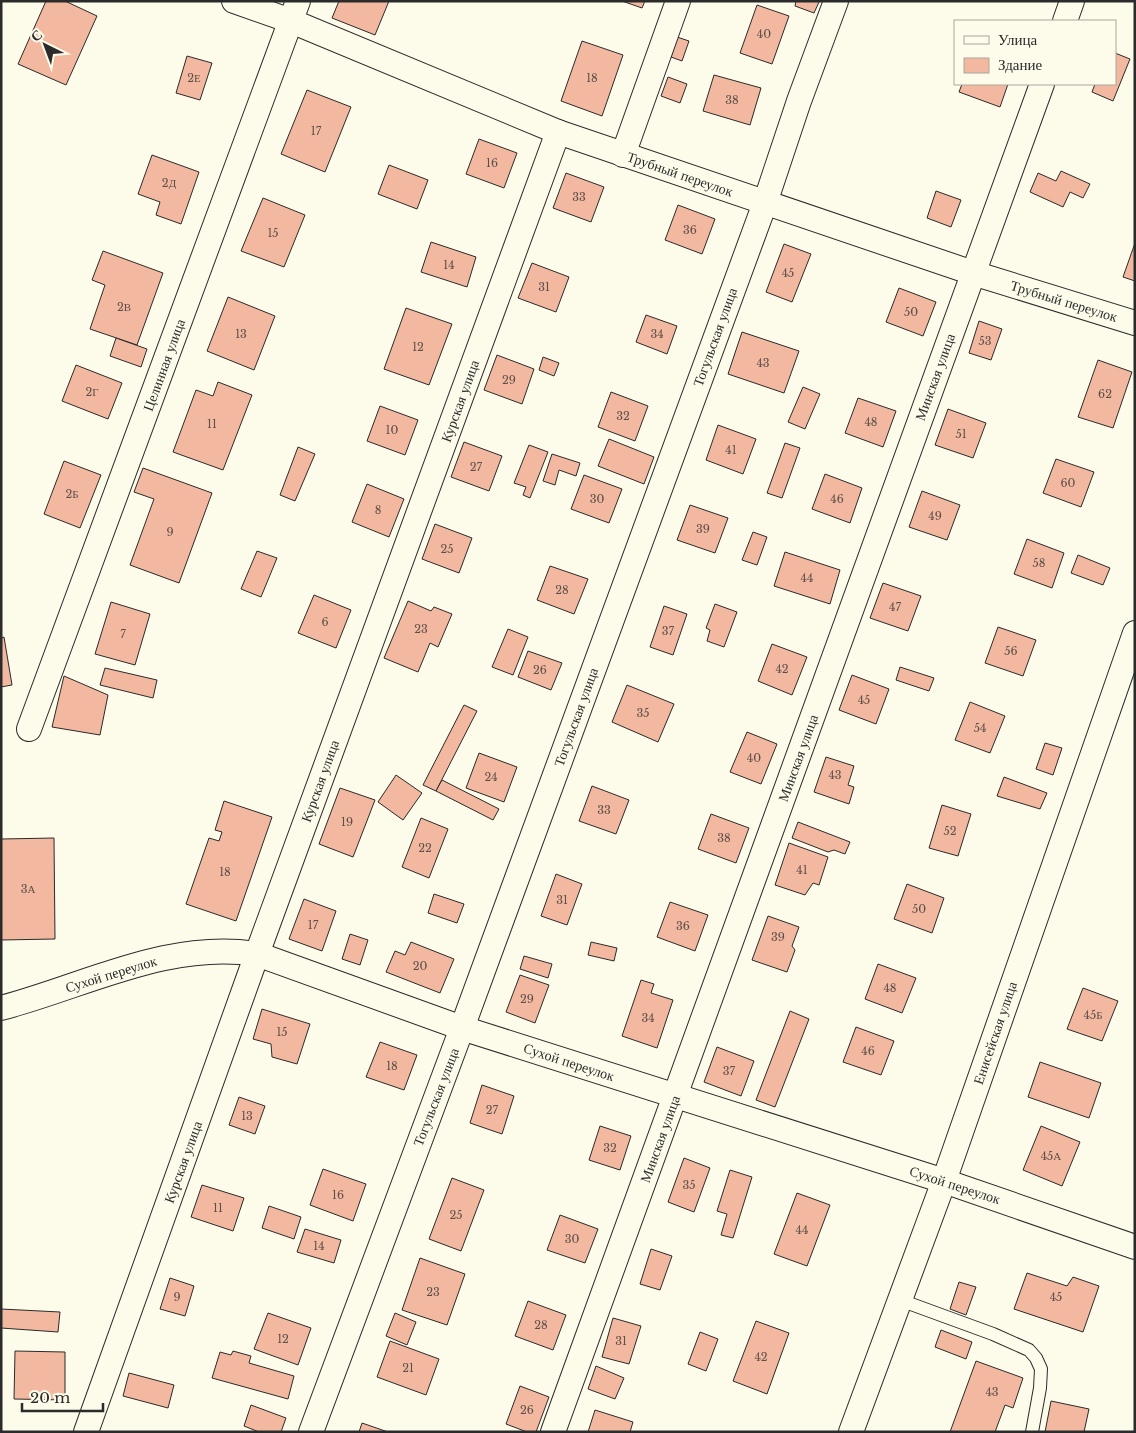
<svg xmlns="http://www.w3.org/2000/svg" width="1136" height="1433" font-family="'Libre Baskerville',serif">
<style>
.building{fill:#f2b8a0;stroke:#2b2b2b}
.lines{fill:none;stroke-linecap:round;stroke-linejoin:round}
.lane-casing{stroke:#2b2b2b;stroke-width:14}
.street-casing{stroke:#2b2b2b;stroke-width:26}
.lane{stroke:#fdfbea;stroke-width:12}
.street{stroke:#fdfbea;stroke-width:24}
.labels{text-anchor:middle;dominant-baseline:central;stroke-width:4;stroke-linejoin:round;paint-order:stroke}
.number-label{font-size:11px;fill:#5d4e48}
.street-label{font-size:14px;fill:#2b2b2b;stroke:#fdfbea}
</style>
<rect width="100%" height="100%" fill="#fdfbea"/>
<g class="building">
<path d="M46,1h19l32,15 -31,69 -48,-21z"/>
<path d="M339,1h50l-14,34 -43,-17z"/>
<path d="M622,1h23l-3,7z"/>
<path d="M796,1h22l1,1 -5,11 -19,-7z"/>
<path d="M757,5l32,11 -17,48 -32,-11z"/>
<path d="M677,37l12,4 -7,20 -11,-4z"/>
<path d="M582,41l41,14 -21,61 -41,-15z"/>
<path d="M1115,53l15,6 -17,42 -21,-9 3,-8h20z"/>
<path d="M187,56l25,7 -12,37 -24,-7z"/>
<path d="M714,75l47,13 -11,37 -47,-14z"/>
<path d="M668,77l19,7 -7,19 -19,-7z"/>
<path d="M962,84h46l-8,23 -41,-15z"/>
<path d="M307,90l44,17 -26,65 -44,-18z"/>
<path d="M479,139l38,14 -13,35 -38,-14z"/>
<path d="M152,155l47,17 -18,52 -25,-9 4,-13 -22,-8z"/>
<path d="M389,165l39,15 -11,29 -39,-15z"/>
<path d="M1061,171l29,13 -7,14 -13,-6 -7,15 -33,-15 8,-19 18,8z"/>
<path d="M566,173l38,14 -13,35 -38,-14z"/>
<path d="M936,191l25,9 -10,27 -24,-9z"/>
<path d="M263,198l42,17 -21,52 -43,-16z"/>
<path d="M678,205l37,14 -13,35 -37,-14z"/>
<path d="M431,242l45,15 -9,30 -46,-15z"/>
<path d="M1135,243v38l-12,-4z"/>
<path d="M784,244l27,10 -19,48 -26,-10z"/>
<path d="M103,251l60,22 -26,72 -47,-16 15,-44 -13,-5z"/>
<path d="M532,263l37,14 -13,35 -38,-14z"/>
<path d="M899,288l37,14 -13,34 -37,-14z"/>
<path d="M228,297l47,19 -21,54 -47,-19z"/>
<path d="M406,308l46,16 -23,61 -45,-16z"/>
<path d="M646,315l31,11 -10,28 -31,-12z"/>
<path d="M979,321l23,8 -11,31 -22,-7z"/>
<path d="M742,332l57,19 -15,42 -56,-19z"/>
<path d="M116,338l31,11 -6,18 -31,-11z"/>
<path d="M497,355l37,14 -12,35 -38,-14z"/>
<path d="M543,357l16,6 -5,13 -15,-6z"/>
<path d="M1098,360l34,12 -19,56 -35,-11z"/>
<path d="M76,365l46,18 -14,36 -46,-18z"/>
<path d="M218,382l34,13 -29,75 -50,-18 23,-62 17,6z"/>
<path d="M803,387l17,7 -15,35 -17,-7z"/>
<path d="M611,392l37,14 -13,35 -37,-14z"/>
<path d="M858,398l38,13 -13,36 -38,-14z"/>
<path d="M380,406l38,14 -13,35 -38,-14z"/>
<path d="M948,409l38,14 -13,35 -38,-13z"/>
<path d="M718,425l38,14 -13,35 -37,-14z"/>
<path d="M609,439l45,18 -10,27 -46,-18z"/>
<path d="M464,442l38,14 -13,35 -38,-14z"/>
<path d="M785,443l15,5 -18,50 -15,-5z"/>
<path d="M529,445l19,7 -18,46 -7,-3 3,-8 -12,-4z"/>
<path d="M298,447l17,7 -20,47 -15,-6z"/>
<path d="M552,454l28,9 -4,13 -17,-6 -4,15 -12,-4z"/>
<path d="M1056,459l38,13 -13,35 -38,-14z"/>
<path d="M64,461l37,14 -21,53 -36,-14z"/>
<path d="M143,468l69,25 -33,90 -49,-18 24,-66 -20,-7z"/>
<path d="M825,474l37,14 -12,35 -38,-14z"/>
<path d="M584,475l38,14 -13,34 -38,-14z"/>
<path d="M367,484l37,15 -15,38 -37,-15z"/>
<path d="M922,491l38,14 -13,35 -38,-13z"/>
<path d="M690,505l38,13 -13,35 -38,-13z"/>
<path d="M435,524l37,14 -13,35 -37,-14z"/>
<path d="M753,532l14,5 -10,28 -15,-5z"/>
<path d="M1027,539l37,14 -12,35 -38,-14z"/>
<path d="M257,551l20,7 -16,39 -20,-8z"/>
<path d="M785,552l55,18 -10,34 -56,-18z"/>
<path d="M1078,555l32,13 -7,17 -32,-12z"/>
<path d="M550,566l38,13 -14,35 -37,-14z"/>
<path d="M883,583l38,13 -13,35 -38,-13z"/>
<path d="M314,595l37,15 -15,38 -38,-15z"/>
<path d="M408,601l23,10 3,-4 18,7 -14,33 -8,-4 -12,29 -34,-14z"/>
<path d="M111,602l39,12 -15,51 -40,-11z"/>
<path d="M715,604l22,8 -13,35 -17,-6 3,-11 -4,-2z"/>
<path d="M664,606l23,8 -14,41 -23,-8z"/>
<path d="M998,627l38,13 -13,36 -38,-13z"/>
<path d="M508,629l20,8 -15,38 -21,-8z"/>
<path d="M4,637l8,48 -11,2v-49z"/>
<path d="M772,644l35,13 -15,38 -34,-14z"/>
<path d="M528,651l34,12 -11,27 -33,-13z"/>
<path d="M900,667l34,11 -5,13 -33,-11z"/>
<path d="M105,668l52,12 -4,18 -53,-13z"/>
<path d="M852,675l37,14 -13,35 -37,-14z"/>
<path d="M64,676l44,19 -8,40 -48,-8z"/>
<path d="M627,685l47,19 -16,38 -46,-20z"/>
<path d="M970,702l35,14 -15,37 -35,-13z"/>
<path d="M464,705l13,6 -41,80 -13,-6z"/>
<path d="M747,732l30,12 -16,40 -31,-12z"/>
<path d="M1045,743l17,5 -9,27 -17,-6z"/>
<path d="M479,753l38,14 -13,35 -38,-14z"/>
<path d="M826,757l28,9 -6,19 6,2 -5,17 -35,-12z"/>
<path d="M396,775l26,18 -19,27 -25,-18z"/>
<path d="M1004,777l43,16 -7,16 -43,-13z"/>
<path d="M442,780l57,29 -6,11 -57,-29z"/>
<path d="M592,786l37,14 -13,34 -37,-13z"/>
<path d="M340,788l35,12 -22,57 -34,-13z"/>
<path d="M224,801l48,16 -36,104 -50,-17 23,-66 10,3 3,-9 -7,-2z"/>
<path d="M942,805l29,9 -13,42 -29,-8z"/>
<path d="M711,814l38,14 -13,35 -38,-14z"/>
<path d="M421,818l27,11 -19,49 -27,-11z"/>
<path d="M798,822l52,20 -5,12 -11,-4 -6,2 -36,-14z"/>
<path d="M54,838l1,101 -54,1v-101z"/>
<path d="M789,843l39,14 -9,28 -6,-2 -8,12 -30,-10z"/>
<path d="M556,874l26,10 -15,41 -26,-9z"/>
<path d="M907,884l37,14 -12,35 -38,-14z"/>
<path d="M434,894l30,10 -7,19 -29,-10z"/>
<path d="M304,899l32,12 -14,40 -33,-12z"/>
<path d="M670,902l38,13 -13,36 -38,-14z"/>
<path d="M768,916l31,11 -7,19 3,4 -8,22 -35,-12z"/>
<path d="M350,934l18,6 -8,25 -18,-6z"/>
<path d="M411,942l43,17 -14,34 -54,-21 9,-21 10,4z"/>
<path d="M591,942l26,6 -3,13 -26,-6z"/>
<path d="M524,956l28,8 -4,14 -28,-9z"/>
<path d="M878,964l38,14 -14,35 -37,-14z"/>
<path d="M520,975l29,10 -14,38 -29,-11z"/>
<path d="M641,980l13,4 -3,9 22,7 -16,48 -35,-12z"/>
<path d="M1083,988l35,13 -16,40 -35,-12z"/>
<path d="M262,1009l48,15 -13,40 -25,-7 -1,-13 -18,-5z"/>
<path d="M790,1011l19,8 -34,88 -19,-7z"/>
<path d="M856,1027l38,14 -13,34 -38,-13z"/>
<path d="M380,1042l37,13 -13,35 -38,-13z"/>
<path d="M717,1047l37,14 -13,35 -37,-14z"/>
<path d="M1040,1062l61,21 -12,35 -61,-21z"/>
<path d="M482,1085l32,11 -12,38 -32,-11z"/>
<path d="M239,1097l26,9 -10,28 -26,-9z"/>
<path d="M600,1126l31,10 -11,34 -31,-10z"/>
<path d="M1041,1126l39,16 -18,44 -39,-16z"/>
<path d="M684,1158l26,10 -16,44 -26,-10z"/>
<path d="M323,1169l43,15 -13,37 -43,-16z"/>
<path d="M730,1170l22,7 -19,61 -12,-3 6,-21 -10,-3z"/>
<path d="M452,1178l32,12 -23,61 -32,-12z"/>
<path d="M202,1185l42,13 -11,33 -42,-14z"/>
<path d="M797,1193l33,12 -23,61 -33,-12z"/>
<path d="M269,1206l32,11 -7,22 -32,-11z"/>
<path d="M560,1215l38,14 -13,34 -38,-13z"/>
<path d="M305,1229l36,11 -7,23 -37,-11z"/>
<path d="M651,1249l21,7 -12,34 -20,-6z"/>
<path d="M420,1258l45,16 -18,51 -45,-15z"/>
<path d="M1027,1273l40,13 6,-9 26,9 -16,46 -69,-23z"/>
<path d="M170,1278l24,8 -9,30 -25,-7z"/>
<path d="M959,1282l17,5 -10,28 -16,-6z"/>
<path d="M528,1301l38,14 -13,35 -38,-14z"/>
<path d="M1,1309l59,3 -2,20 -57,-4z"/>
<path d="M268,1313l43,15 -13,37 -44,-16z"/>
<path d="M395,1313l21,9 -9,23 -21,-9z"/>
<path d="M613,1318l28,8 -12,38 -27,-7z"/>
<path d="M756,1321l33,12 -22,61 -34,-13z"/>
<path d="M941,1330l31,12 -6,17 -31,-12z"/>
<path d="M700,1332l18,7 -12,32 -18,-7z"/>
<path d="M390,1341l49,18 -13,36 -49,-18z"/>
<path d="M15,1351l50,1v48l-51,-1z"/>
<path d="M233,1351l18,5 -2,7 45,13 -6,23 -76,-21 8,-26 11,3z"/>
<path d="M976,1361l47,17 -10,30 -8,-3 -10,27h-45z"/>
<path d="M596,1366l28,12 -9,21 -27,-10z"/>
<path d="M129,1373l45,12 -6,23 -45,-12z"/>
<path d="M520,1386l29,11 -13,35h-9l-21,-8z"/>
<path d="M1051,1401l38,8 -5,23h-39z"/>
<path d="M251,1405l35,13 -5,14h-22l-15,-6z"/>
<path d="M595,1410l38,12 -3,10h-42z"/>
<path d="M362,1423l26,9h-29z"/>
</g>
<g class="lines">
<defs>
<path id="lane" d="M900,1300l93,34 36,16 7,8 5,11 -1,19 -8,44"/>
<g id="street">
<path d="M234,1l57,20 267,111 415,141 162,50"/>
<path d="M1065,21l7,-20"/>
<path d="M623,155l55,-154"/>
<path d="M29,729l269,-728"/>
<path d="M1,1008c84,-22 167,-68 256,-54l205,74 482,153 191,66"/>
<path d="M86,1432l171,-478 301,-822"/>
<path d="M311,1432l151,-404 303,-825 34,-102 37,-100"/>
<path d="M553,1432l489,-1348"/>
<path d="M851,1432l93,-251 191,-548"/>
</g>
</defs>
<use href="#lane" class="lane-casing"/>
<use href="#street" class="street-casing"/>
<use href="#lane" class="lane"/>
<use href="#street" class="street"/>
</g>
<g class="labels">
<g class="number-label">
<text x="764" y="34">40</text>
<text x="194" y="78">2Е</text>
<text x="592" y="78">18</text>
<text x="732" y="100">38</text>
<text x="316" y="131">17</text>
<text x="492" y="163">16</text>
<text x="169" y="183">2Д</text>
<text x="579" y="197">33</text>
<text x="690" y="230">36</text>
<text x="273" y="233">15</text>
<text x="449" y="265">14</text>
<text x="788" y="273">45</text>
<text x="544" y="287">31</text>
<text x="124" y="307">2В</text>
<text x="911" y="312">50</text>
<text x="241" y="334">13</text>
<text x="657" y="334">34</text>
<text x="985" y="341">53</text>
<text x="418" y="347">12</text>
<text x="763" y="363">43</text>
<text x="509" y="380">29</text>
<text x="92" y="392">2Г</text>
<text x="1105" y="394">62</text>
<text x="623" y="416">32</text>
<text x="871" y="422">48</text>
<text x="212" y="424">11</text>
<text x="392" y="430">10</text>
<text x="961" y="434">51</text>
<text x="731" y="450">41</text>
<text x="476" y="467">27</text>
<text x="1068" y="483">60</text>
<text x="72" y="494">2Б</text>
<text x="597" y="499">30</text>
<text x="837" y="499">46</text>
<text x="378" y="510">8</text>
<text x="935" y="516">49</text>
<text x="703" y="529">39</text>
<text x="170" y="532">9</text>
<text x="447" y="549">25</text>
<text x="1039" y="563">58</text>
<text x="807" y="578">44</text>
<text x="562" y="590">28</text>
<text x="895" y="607">47</text>
<text x="325" y="622">6</text>
<text x="421" y="629">23</text>
<text x="668" y="631">37</text>
<text x="123" y="634">7</text>
<text x="1011" y="651">56</text>
<text x="782" y="669">42</text>
<text x="540" y="670">26</text>
<text x="864" y="700">45</text>
<text x="643" y="713">35</text>
<text x="980" y="728">54</text>
<text x="754" y="758">40</text>
<text x="835" y="775">43</text>
<text x="491" y="777">24</text>
<text x="604" y="810">33</text>
<text x="347" y="822">19</text>
<text x="950" y="831">52</text>
<text x="724" y="838">38</text>
<text x="425" y="848">22</text>
<text x="802" y="870">41</text>
<text x="225" y="872">18</text>
<text x="28" y="889">3А</text>
<text x="562" y="900">31</text>
<text x="919" y="909">50</text>
<text x="313" y="925">17</text>
<text x="683" y="926">36</text>
<text x="778" y="937">39</text>
<text x="420" y="966">20</text>
<text x="890" y="988">48</text>
<text x="527" y="999">29</text>
<text x="1093" y="1015">45Б</text>
<text x="648" y="1018">34</text>
<text x="282" y="1032">15</text>
<text x="868" y="1051">46</text>
<text x="392" y="1066">18</text>
<text x="729" y="1071">37</text>
<text x="492" y="1110">27</text>
<text x="247" y="1116">13</text>
<text x="610" y="1148">32</text>
<text x="1051" y="1156">45А</text>
<text x="689" y="1185">35</text>
<text x="338" y="1195">16</text>
<text x="218" y="1208">11</text>
<text x="456" y="1215">25</text>
<text x="802" y="1230">44</text>
<text x="572" y="1239">30</text>
<text x="319" y="1246">14</text>
<text x="433" y="1292">23</text>
<text x="177" y="1297">9</text>
<text x="1056" y="1297">45</text>
<text x="541" y="1325">28</text>
<text x="283" y="1339">12</text>
<text x="621" y="1341">31</text>
<text x="761" y="1357">42</text>
<text x="408" y="1368">21</text>
<text x="992" y="1392">43</text>
<text x="527" y="1410">26</text>
</g>
<g class="street-label">
<text transform="translate(680 174) rotate(19)">Трубный переулок</text>
<text transform="translate(1064 301) rotate(17)">Трубный переулок</text>
<text transform="translate(715 337) rotate(-70)">Тогульская улица</text>
<text transform="translate(164 365) rotate(-70)">Целинная улица</text>
<text transform="translate(935 377) rotate(-70)">Минская улица</text>
<text transform="translate(460 401) rotate(-70)">Курская улица</text>
<text transform="translate(576 717) rotate(-70)">Тогульская улица</text>
<text transform="translate(798 758) rotate(-70)">Минская улица</text>
<text transform="translate(320 781) rotate(-70)">Курская улица</text>
<text transform="translate(111 974) rotate(-17)">Сухой переулок</text>
<text transform="translate(995 1033) rotate(-71)">Енисейская улица</text>
<text transform="translate(569 1062) rotate(18)">Сухой переулок</text>
<text transform="translate(436 1097) rotate(-69)">Тогульская улица</text>
<text transform="translate(660 1139) rotate(-70)">Минская улица</text>
<text transform="translate(183 1162) rotate(-70)">Курская улица</text>
<text transform="translate(955 1185) rotate(18)">Сухой переулок</text>
</g>
</g>
<rect width="1136" height="1433" fill="none" stroke="#2b2b2b" stroke-width="5"/>
<rect x="954" y="20" width="162" height="65" fill="#fdfbea" stroke="#a9a89e"/>
<rect x="964" y="36" width="25" height="8" fill="#fdfbea" stroke="#a9a89e"/>
<text x="998" y="45" font-size="15" fill="#2b2b2b">Улица</text>
<rect x="964" y="58" width="25" height="15" fill="#f2b8a0" stroke="#a9a89e"/>
<text x="998" y="70" font-size="15" fill="#2b2b2b">Здание</text>
<g transform="translate(45 45) rotate(318)" stroke="#fdfbea" stroke-width="4" paint-order="stroke">
<path d="M0-4L9 19L0 12L-9 19Z" fill="#2b2b2b"/>
<text y="-8" font-size="14" font-weight="bold" text-anchor="middle" fill="#2b2b2b">С</text>
</g>
<path d="M22 1403v8h81v-8" fill="none" stroke="#2b2b2b" stroke-width="2.5"/>
<text x="30" y="1403" font-size="15" fill="#2b2b2b" stroke="#fdfbea" stroke-width="4" paint-order="stroke">20 m</text>
</svg>
